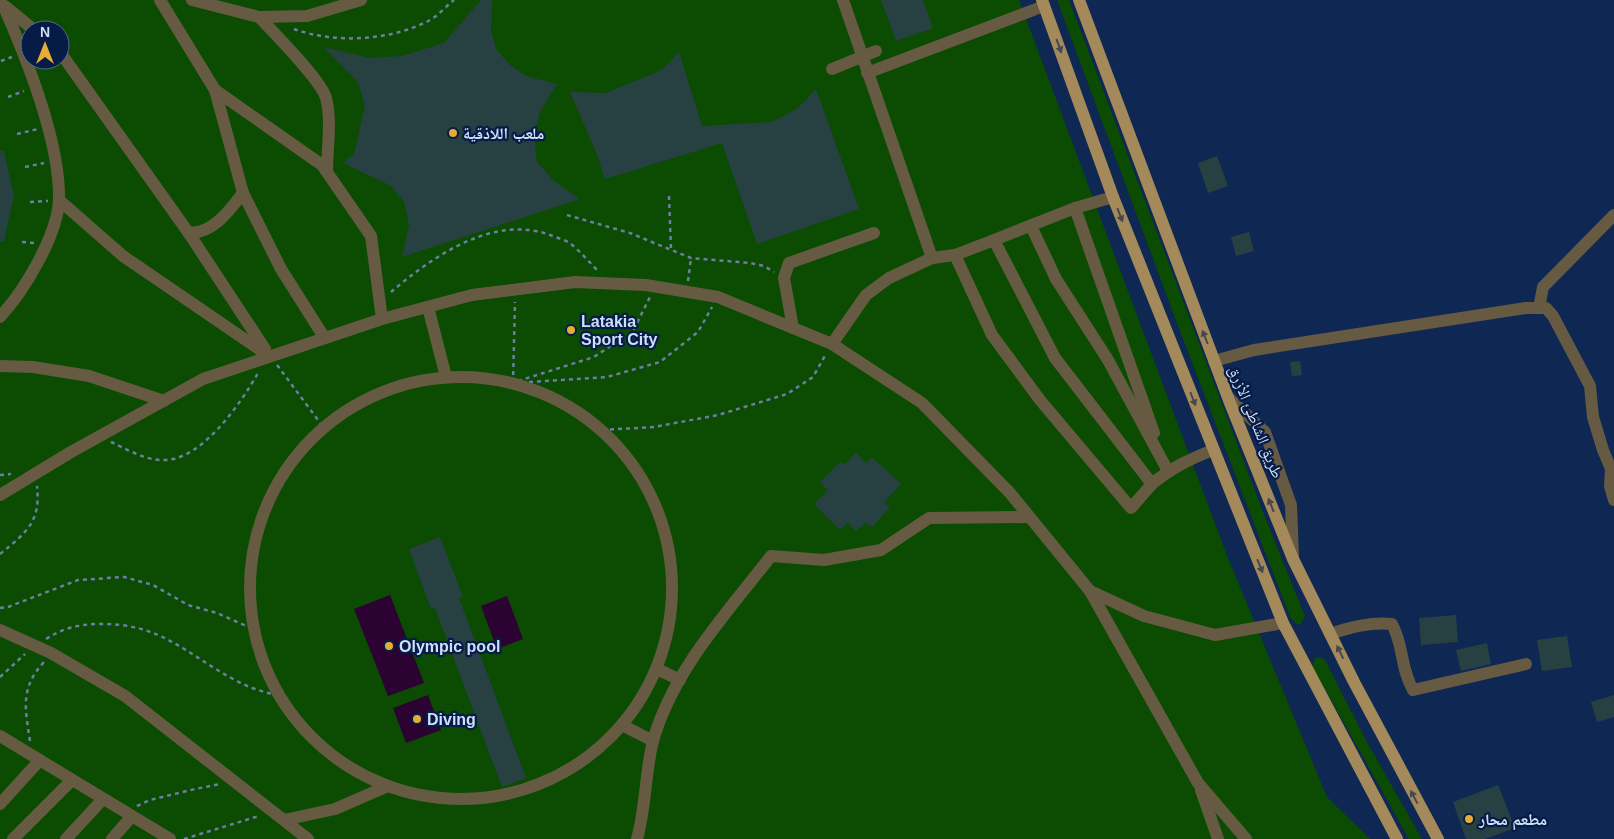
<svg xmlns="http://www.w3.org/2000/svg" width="1614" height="839" font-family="Helvetica,'Noto Naskh Arabic',sans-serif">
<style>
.green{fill:#0b4b02;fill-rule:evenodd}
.water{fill:#2c0233}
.building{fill:#274143}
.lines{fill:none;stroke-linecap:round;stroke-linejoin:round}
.path{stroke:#6a7fa3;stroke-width:2.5;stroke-dasharray:4 4;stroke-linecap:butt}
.minor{stroke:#675a43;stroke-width:12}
.major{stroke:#a48a5a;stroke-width:12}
.oneway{fill:#45484f}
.poi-dot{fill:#e6ad36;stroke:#061c47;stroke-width:2}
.labels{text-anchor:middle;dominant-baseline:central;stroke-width:4.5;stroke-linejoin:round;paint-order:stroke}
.poi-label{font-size:16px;font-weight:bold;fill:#cedffb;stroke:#061c47;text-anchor:start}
.street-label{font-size:16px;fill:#cedffb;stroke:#061c47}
</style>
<rect width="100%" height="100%" fill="#0f2753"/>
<g class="green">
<path d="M0,0h1019l209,558 99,239 43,42h-1370zM30,30h30v30h-30z"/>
<path d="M1057,0h12l194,512 42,104 -5,9 -4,-1 -6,-7 -112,-291z"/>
<path d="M1321,657l4,3 42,82 55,97h-13l-97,-173 3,-8z"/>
</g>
<g class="water">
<path d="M390,595l34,88 -36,13 -34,-87z"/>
<path d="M507,596l16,43 -26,10 -16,-43z"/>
<path d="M428,695l13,35 -35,13 -13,-35z"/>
</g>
<g class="building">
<path d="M481,0h11l-1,30 5,19 14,16 16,11 31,8 -17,28 -6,22 3,28 17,19 26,18 -178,58 7,-32 -5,-23 -13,-16 -48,-23 11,-9 11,-48 -7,-24 -35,-35 47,11 32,-2 42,-13z"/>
<path d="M881,0h42l10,28 -37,13z"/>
<path d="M679,52l23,74 70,-4 26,-14 18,-19 43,120 -102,35 -35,-101 -117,36 -9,-27 -26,-60 36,1 56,-23z"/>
<path d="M0,151h4l10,45 -10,45h-4z"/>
<path d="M1217,156l11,30 -20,7 -10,-30z"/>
<path d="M1249,232l5,19 -18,5 -5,-19z"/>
<path d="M1300,361l2,14 -10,1 -2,-14z"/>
<path d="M856,453l10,10 6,-6 29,27 -17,18 6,5 -18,20 -7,-4 -9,8 -8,-8 -8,7 -26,-26 14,-14 -8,-8 20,-20 5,2z"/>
<path d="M440,537l23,60 -4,1 67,180 -24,9 -67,-179 -4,1 -22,-60z"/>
<path d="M1456,615l2,27 -37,3 -2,-27z"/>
<path d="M1567,636l5,31 -30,4 -5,-31z"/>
<path d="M1487,643l4,21 -30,7 -5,-21z"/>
<path d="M1614,695v22l-17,5 -6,-20z"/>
<path d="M1498,785l17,43 -30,11h-19l-13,-37z"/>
</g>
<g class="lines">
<g class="path">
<path d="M294,29c41,15 97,12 136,-9 9,-5 16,-14 24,-20"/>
<path d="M1,61l11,-4"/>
<path d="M8,97l16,-6"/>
<path d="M17,134l21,-5"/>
<path d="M25,167l19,-4"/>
<path d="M669,196l2,53"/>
<path d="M30,202l18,-1"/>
<path d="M567,215l63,18 61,25 59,5 14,3 10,6"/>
<path d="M22,242l12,1"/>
<path d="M688,281l3,-23"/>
<path d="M391,292c41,-35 102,-78 159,-57 7,3 16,5 21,9 10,8 19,19 28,28"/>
<path d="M277,365l47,63"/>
<path d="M518,381l76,-24 39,-26 17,-34"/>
<path d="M513,383l94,-6 53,-15 38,-30 14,-25"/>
<path d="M513,383l2,-81"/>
<path d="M602,430l52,-3 64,-12 69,-21 26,-17 13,-23"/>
<path d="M111,442c16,7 33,18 51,18 39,2 79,-57 96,-87"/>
<path d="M0,475l11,-1"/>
<path d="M0,554c26,-21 41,-32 37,-68"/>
<path d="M0,608l8,-1 70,-27 46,-3 29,8 35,20 29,8 36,16"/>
<path d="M46,639c17,-11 34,-15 54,-15 61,-1 86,30 135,56 14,8 29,12 44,16"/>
<path d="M0,677l25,-23"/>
<path d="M30,741c-5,-33 -10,-53 14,-79"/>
<path d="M137,806l13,-6 45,-11 26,-5"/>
<path d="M184,839l75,-23"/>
</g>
<g class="minor">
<path d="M160,0l55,90 28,103 38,76 43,68"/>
<path d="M192,0l67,17 48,-1 54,-16"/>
<path d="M843,0l89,258 23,-3 39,-15"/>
<path d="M6,7l28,23"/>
<path d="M259,17c15,16 62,63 67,81 6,23 1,51 1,74"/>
<path d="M60,52l128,180c23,4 42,-22 55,-39"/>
<path d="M832,69l44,-18"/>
<path d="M867,73l177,-67"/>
<path d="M215,90l107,75 49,71 11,83"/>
<path d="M1113,197l-38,11 -81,32 61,118 97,126c19,-16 38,-25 61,-34"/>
<path d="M59,200l64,56 146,100"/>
<path d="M1075,208l79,225"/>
<path d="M1031,226l25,53 52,81 60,111"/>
<path d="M188,232l77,117"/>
<path d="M955,255l37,80 48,65 91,108 21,-24"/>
<path d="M428,307l18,70"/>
<path d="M1539,308l4,-21 71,-72"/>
<path d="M0,317c24,-26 58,-82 59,-118 1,-56 -33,-142 -56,-194"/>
<path d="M793,328l-9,-50 5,-15 85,-30"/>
<path d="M832,344l34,-49 23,-17 43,-20"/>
<path d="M1214,361l40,-11 272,-42h20l7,8 37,70 3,31 10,33 8,19"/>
<path d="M0,366l33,1 56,9 75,25"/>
<circle cx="461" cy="588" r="211"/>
<path d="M1228,397l37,35 26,73 2,51"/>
<path d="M1614,468l-3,1 -1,17 4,14"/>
<path d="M0,495l71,-43 132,-73 179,-60 90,-24 103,-13 71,3 72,12 114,47 90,59 88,90 80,98 108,192 48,56"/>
<path d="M1090,591l54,25 71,19 68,-12"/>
<path d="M0,630l51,23 74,43 183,143"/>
<path d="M1330,634c21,-7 40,-12 62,-10 12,22 8,43 21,66l113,-26"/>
<path d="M657,669l23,11"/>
<path d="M622,725l31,16"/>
<path d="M0,736l170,103"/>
<path d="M1201,790l17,49"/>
<path d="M0,804l40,-44"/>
<path d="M284,820l51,-11 53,-23"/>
<path d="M13,839l59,-59"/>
<path d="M66,839l37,-40"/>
<path d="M112,839l20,-23"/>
<path d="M637,839c9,-32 8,-66 16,-98 20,-71 74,-128 118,-185l53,4 57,-10 48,-32 100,-1"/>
</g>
<g class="major">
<path d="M1042,0l71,197 170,426 114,216"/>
<path d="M1079,0l151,403 63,156 61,123 84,157"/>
</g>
</g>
<defs><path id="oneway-solid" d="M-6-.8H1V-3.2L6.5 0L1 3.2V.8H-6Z" transform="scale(1.25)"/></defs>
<g class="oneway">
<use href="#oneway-solid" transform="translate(1059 46) rotate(70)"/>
<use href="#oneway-solid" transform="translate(1120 215) rotate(69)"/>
<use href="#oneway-solid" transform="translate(1205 337) rotate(-111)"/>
<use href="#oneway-solid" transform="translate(1193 399) rotate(69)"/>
<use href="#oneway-solid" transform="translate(1271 505) rotate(-112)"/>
<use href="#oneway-solid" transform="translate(1260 566) rotate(68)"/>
<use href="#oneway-solid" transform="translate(1340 652) rotate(-116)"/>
<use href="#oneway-solid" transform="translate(1414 797) rotate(-118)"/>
</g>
<g class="poi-dot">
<circle cx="453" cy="133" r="5"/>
<circle cx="571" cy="330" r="5"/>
<circle cx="389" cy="646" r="5"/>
<circle cx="417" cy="719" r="5"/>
<circle cx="1469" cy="819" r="5"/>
</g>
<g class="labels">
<g class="poi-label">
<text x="463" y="133">ملعب اللاذقية</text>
<text x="581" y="321">Latakia<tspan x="581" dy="18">Sport City</tspan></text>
<text x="399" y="646">Olympic pool</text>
<text x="427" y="719">Diving</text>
<text x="1479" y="819">مطعم محار</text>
</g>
<g class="street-label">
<text transform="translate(1256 422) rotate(68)">طريق الشاطئ الأزرق</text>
</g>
</g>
<g transform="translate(45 45)"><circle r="24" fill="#061c47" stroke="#566a8f"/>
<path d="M0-4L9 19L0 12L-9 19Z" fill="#e6ad36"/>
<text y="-8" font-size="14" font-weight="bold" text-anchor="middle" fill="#cedffb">N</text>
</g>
</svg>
